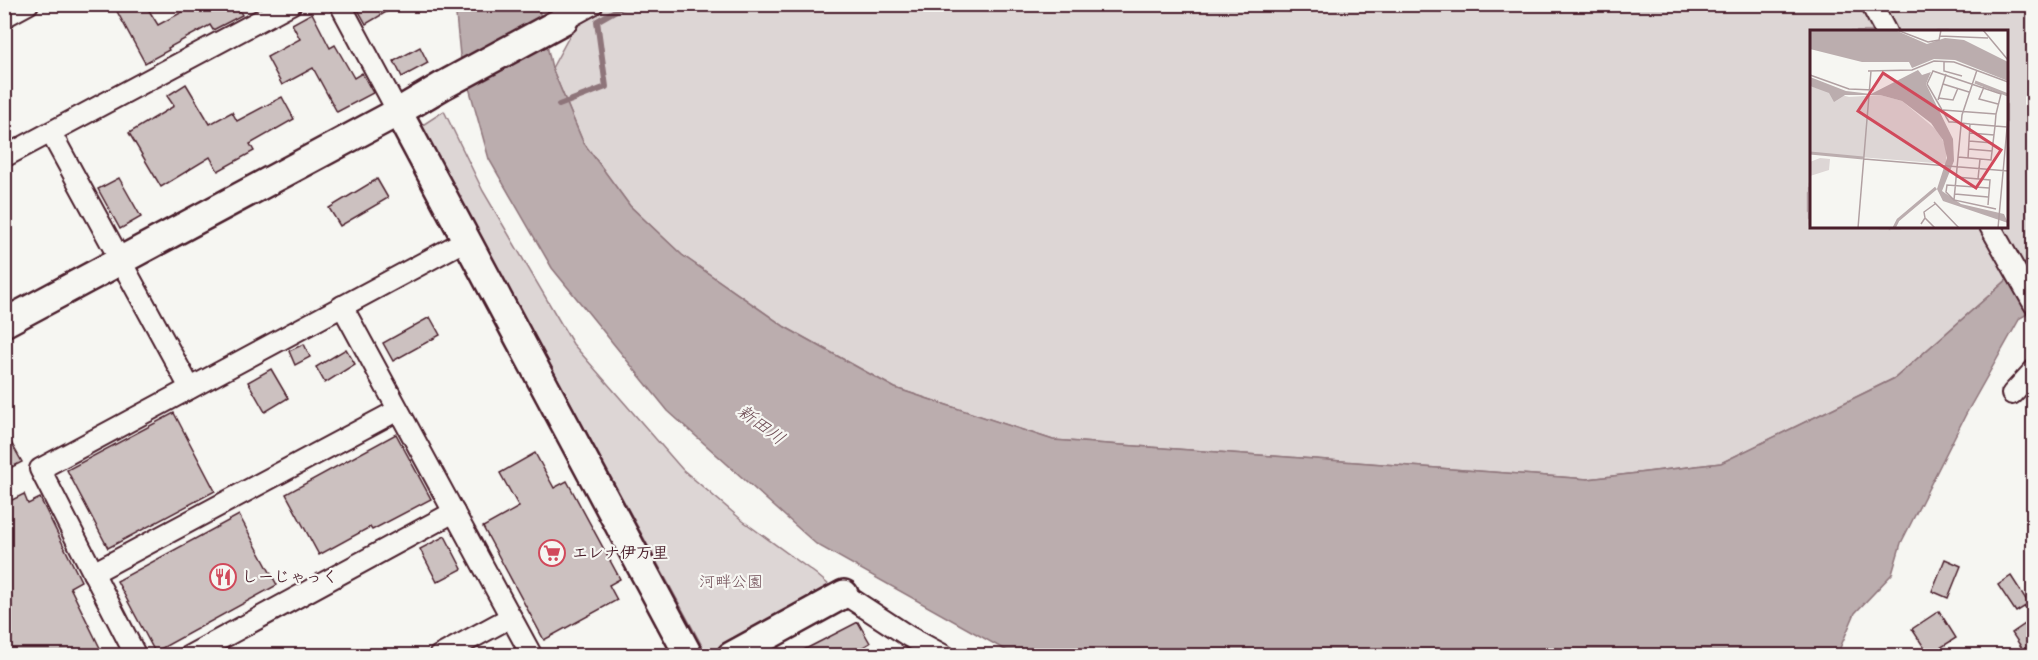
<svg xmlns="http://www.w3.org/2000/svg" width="2038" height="660" font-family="'Architects Daughter','Klee One',sans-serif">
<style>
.green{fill:#ddd6d5;stroke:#947a80;stroke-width:1.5;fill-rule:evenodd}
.water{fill:#bbadae;stroke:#8e747a;stroke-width:1.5}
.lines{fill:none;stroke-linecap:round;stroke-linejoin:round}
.stream{stroke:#8e747a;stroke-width:6}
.building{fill:#ccc1c0;stroke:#4a1f2b;stroke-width:1.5}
.street-casing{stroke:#4a1f2b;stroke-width:24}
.secondary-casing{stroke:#4a1f2b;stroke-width:32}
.street{stroke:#f6f6f2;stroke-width:20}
.secondary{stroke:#f6f6f2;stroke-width:27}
.labels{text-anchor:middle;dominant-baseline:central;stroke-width:4.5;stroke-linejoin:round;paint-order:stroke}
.poi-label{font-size:16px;font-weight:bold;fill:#4a1f2b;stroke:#f6f6f2;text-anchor:start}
.park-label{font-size:16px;fill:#6f4d56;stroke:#f6f6f2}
.water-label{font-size:18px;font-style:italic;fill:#6c4a52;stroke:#f6f6f2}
.inset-river{fill:none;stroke:#bbadae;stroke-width:3}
.inset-road{fill:none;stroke:#b1a0a2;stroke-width:1.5}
.view{fill:#d1495b;fill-opacity:0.15;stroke:#d1495b;stroke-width:3}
.inset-edge{fill:none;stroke:#4a1f2b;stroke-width:3}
</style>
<rect width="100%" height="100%" fill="#f6f6f2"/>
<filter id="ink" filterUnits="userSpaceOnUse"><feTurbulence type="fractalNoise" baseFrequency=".0167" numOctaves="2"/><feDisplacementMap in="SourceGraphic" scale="12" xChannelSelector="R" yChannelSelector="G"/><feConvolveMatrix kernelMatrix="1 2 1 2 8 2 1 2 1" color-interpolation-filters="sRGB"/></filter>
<g filter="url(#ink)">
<g class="green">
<path d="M609,4l1424,1v252l-138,121 -174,85 -133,16 -535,-39 -158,-52 -110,-61 -103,-72 -52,-49 -47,-64 -31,-74 25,-46zM1812,32h194v194h-194z"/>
<path d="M444,111l39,80 90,153 109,125 61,52 73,53 19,16 -122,65h-6l-286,-529z"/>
</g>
<path class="water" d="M455,5h83l14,63 31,74 47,64 52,49 103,72 110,61 158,52 535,39 133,-16 174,-85 138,-121v54l-13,7 -54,96 -65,129 -9,31 -37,39 -18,42h-823l-198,-111 -148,-133 -116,-143 -63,-109 -29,-104z"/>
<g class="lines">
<path class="stream" d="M559,105l47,-18 -9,-66 30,-17"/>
</g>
<g class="building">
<path d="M113,4h32l13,21 39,-21h39l6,11 -29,15 -3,-5 -42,23 1,2 -24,13z"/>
<path d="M355,4h45l-34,20z"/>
<path d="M312,13l18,35 5,-3 19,33 8,-5 11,20 -36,19 -24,-44 -31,17 -15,-28 33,-18 -8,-15z"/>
<path d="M420,47l8,16 -26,14 -8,-16z"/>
<path d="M186,84l24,40 22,-12 5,9 45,-24 12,22 -44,25 4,7 -36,20 -8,-14 -49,30 -32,-54 45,-27 -7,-10z"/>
<path d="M119,178l22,39 -21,12 -22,-40z"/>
<path d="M377,179l11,19 -48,28 -11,-18z"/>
<path d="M430,317l10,18 -47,26 -10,-18z"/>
<path d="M304,344l6,13 -15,8 -6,-14z"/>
<path d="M346,349l9,15 -30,19 -9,-16z"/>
<path d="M271,369l17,29 -23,14 -17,-30z"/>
<path d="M174,413l41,78 -107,57 -41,-78z"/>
<path d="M4,430l18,32 -18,9z"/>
<path d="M396,434l35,65 -59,31 -2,-3 -51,28 -33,-61z"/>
<path d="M535,453l19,35 13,-7 53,98 -11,6 8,15 -73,40 -61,-113 36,-20 -19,-34z"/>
<path d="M24,494l4,10 12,-6 41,83 -11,6 34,69h-100v-152z"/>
<path d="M239,515l38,70 -122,67 -38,-71z"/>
<path d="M445,536l17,33 -25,13 -17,-33z"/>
<path d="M1945,559l16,7 -13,32 -16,-7z"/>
<path d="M2011,576l18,28 -13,8 -18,-27z"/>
<path d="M1939,611l17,27 -27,17 -17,-26z"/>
<path d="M2034,618v38h-7l-15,-23z"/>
<path d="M858,622l12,21 -22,13h-56z"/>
</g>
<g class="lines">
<defs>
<g id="street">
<path d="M340,4l58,108"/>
<path d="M561,4l3,16 29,-16"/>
<path d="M1871,4l15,28"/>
<path d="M4,17l24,-13"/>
<path d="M51,133l139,255"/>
<path d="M4,157l287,-153"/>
<path d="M1990,226l44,78"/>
<path d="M342,306l190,350"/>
<path d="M2012,394l22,-24"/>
<path d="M93,573l305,-163"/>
<path d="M844,594l64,42 37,20"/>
<path d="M136,656l-96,-187 426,-229"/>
<path d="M189,656l265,-144"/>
<path d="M439,656l72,-39"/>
</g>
<g id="secondary">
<path d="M398,112l291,544"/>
<path d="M4,323l394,-211 44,-26 122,-66"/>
<path d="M731,656l113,-62"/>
</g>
</defs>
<use href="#street" class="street-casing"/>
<use href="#secondary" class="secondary-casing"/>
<use href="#street" class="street"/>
<use href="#secondary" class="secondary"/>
</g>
</g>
<defs>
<symbol id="supermarket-ring" viewBox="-11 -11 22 22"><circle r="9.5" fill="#f6f6f2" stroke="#d1495b" stroke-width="1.5"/><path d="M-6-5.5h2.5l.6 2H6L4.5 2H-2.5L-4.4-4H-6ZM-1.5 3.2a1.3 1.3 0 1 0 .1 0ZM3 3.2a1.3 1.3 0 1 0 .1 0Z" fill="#d1495b"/></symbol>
<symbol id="restaurant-ring" viewBox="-11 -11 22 22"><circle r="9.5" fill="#f6f6f2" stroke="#d1495b" stroke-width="1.5"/><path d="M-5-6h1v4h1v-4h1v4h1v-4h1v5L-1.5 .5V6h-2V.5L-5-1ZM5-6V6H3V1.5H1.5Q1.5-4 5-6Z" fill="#d1495b"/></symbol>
</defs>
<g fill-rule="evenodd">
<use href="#supermarket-ring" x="537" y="538" width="30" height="30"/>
<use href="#restaurant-ring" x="208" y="562" width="30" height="30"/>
</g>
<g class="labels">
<g class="poi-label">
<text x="572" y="553">エレナ伊万里</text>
<text x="242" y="577">しーじゃっく</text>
</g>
<g class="park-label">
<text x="731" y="582">河畔公園</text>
</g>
<g class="water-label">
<text transform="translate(761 425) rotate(37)">新田川</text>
</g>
</g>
<g transform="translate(1810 30)">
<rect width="198" height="198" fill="#f6f6f2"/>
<path d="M0,56l39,11 31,-2 22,6 37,31 7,16v16l-136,-11zM10,128l10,1 -1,11 -19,6v-14z" fill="#ddd6d5"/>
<path d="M0,0h85l32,14 18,-6 19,2 44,22v19l-53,-21 -21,-1 -22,9 -3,-6h-47l-52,-13zM108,40l4,5 9,-3 -5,12 27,55 1,22 -12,30 19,13 43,10 4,9 -65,-22 -6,-12 10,-31 -4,-18 -12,-17 -29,-22 -22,-6h-35l-11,7 -5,-9 -19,-7v-9l36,14 25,3z" fill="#bbadae"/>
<path class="inset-river" d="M165,52l33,13M0,123l53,5M84,198l4,-8 38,-32"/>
<path class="inset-road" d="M87,0l31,12 11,-2 2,-10M173,0l25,30M130,6l48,2M134,31v10l18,5M167,40l-15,45 -8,85 42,9M58,41l44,-1 22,-9 20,1 54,20M0,45l39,14 25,1M133,54l26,8M174,57l-5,12 19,5M128,68l15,2 5,-12M128,70l8,-26M133,80l53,4M160,103l24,2M159,111l24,2M158,119l24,2M148,127l33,3 4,-34 1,-12 5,-20 -68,-23 -6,13 22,38h4l8,1 9,1 25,2 12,1M158,128l2,-34M54,129l144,12M146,147l34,3 -2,25M168,149l2,-20M145,164l33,3M144,170l-8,-8 1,-7 42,3M124,172l25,26M115,188l-1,-6 11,-8M111,194l4,-6 10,10M48,198l13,-157M188,198l10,-111"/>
<path class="view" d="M73,43l118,77 -25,38 -118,-77z"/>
<rect width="198" height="198" class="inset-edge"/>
</g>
<rect width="2038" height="660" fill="none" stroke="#f6f6f2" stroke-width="24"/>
<rect x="12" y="12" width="2014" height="636" fill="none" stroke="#4a1f2b" stroke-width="2" filter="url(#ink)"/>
</svg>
